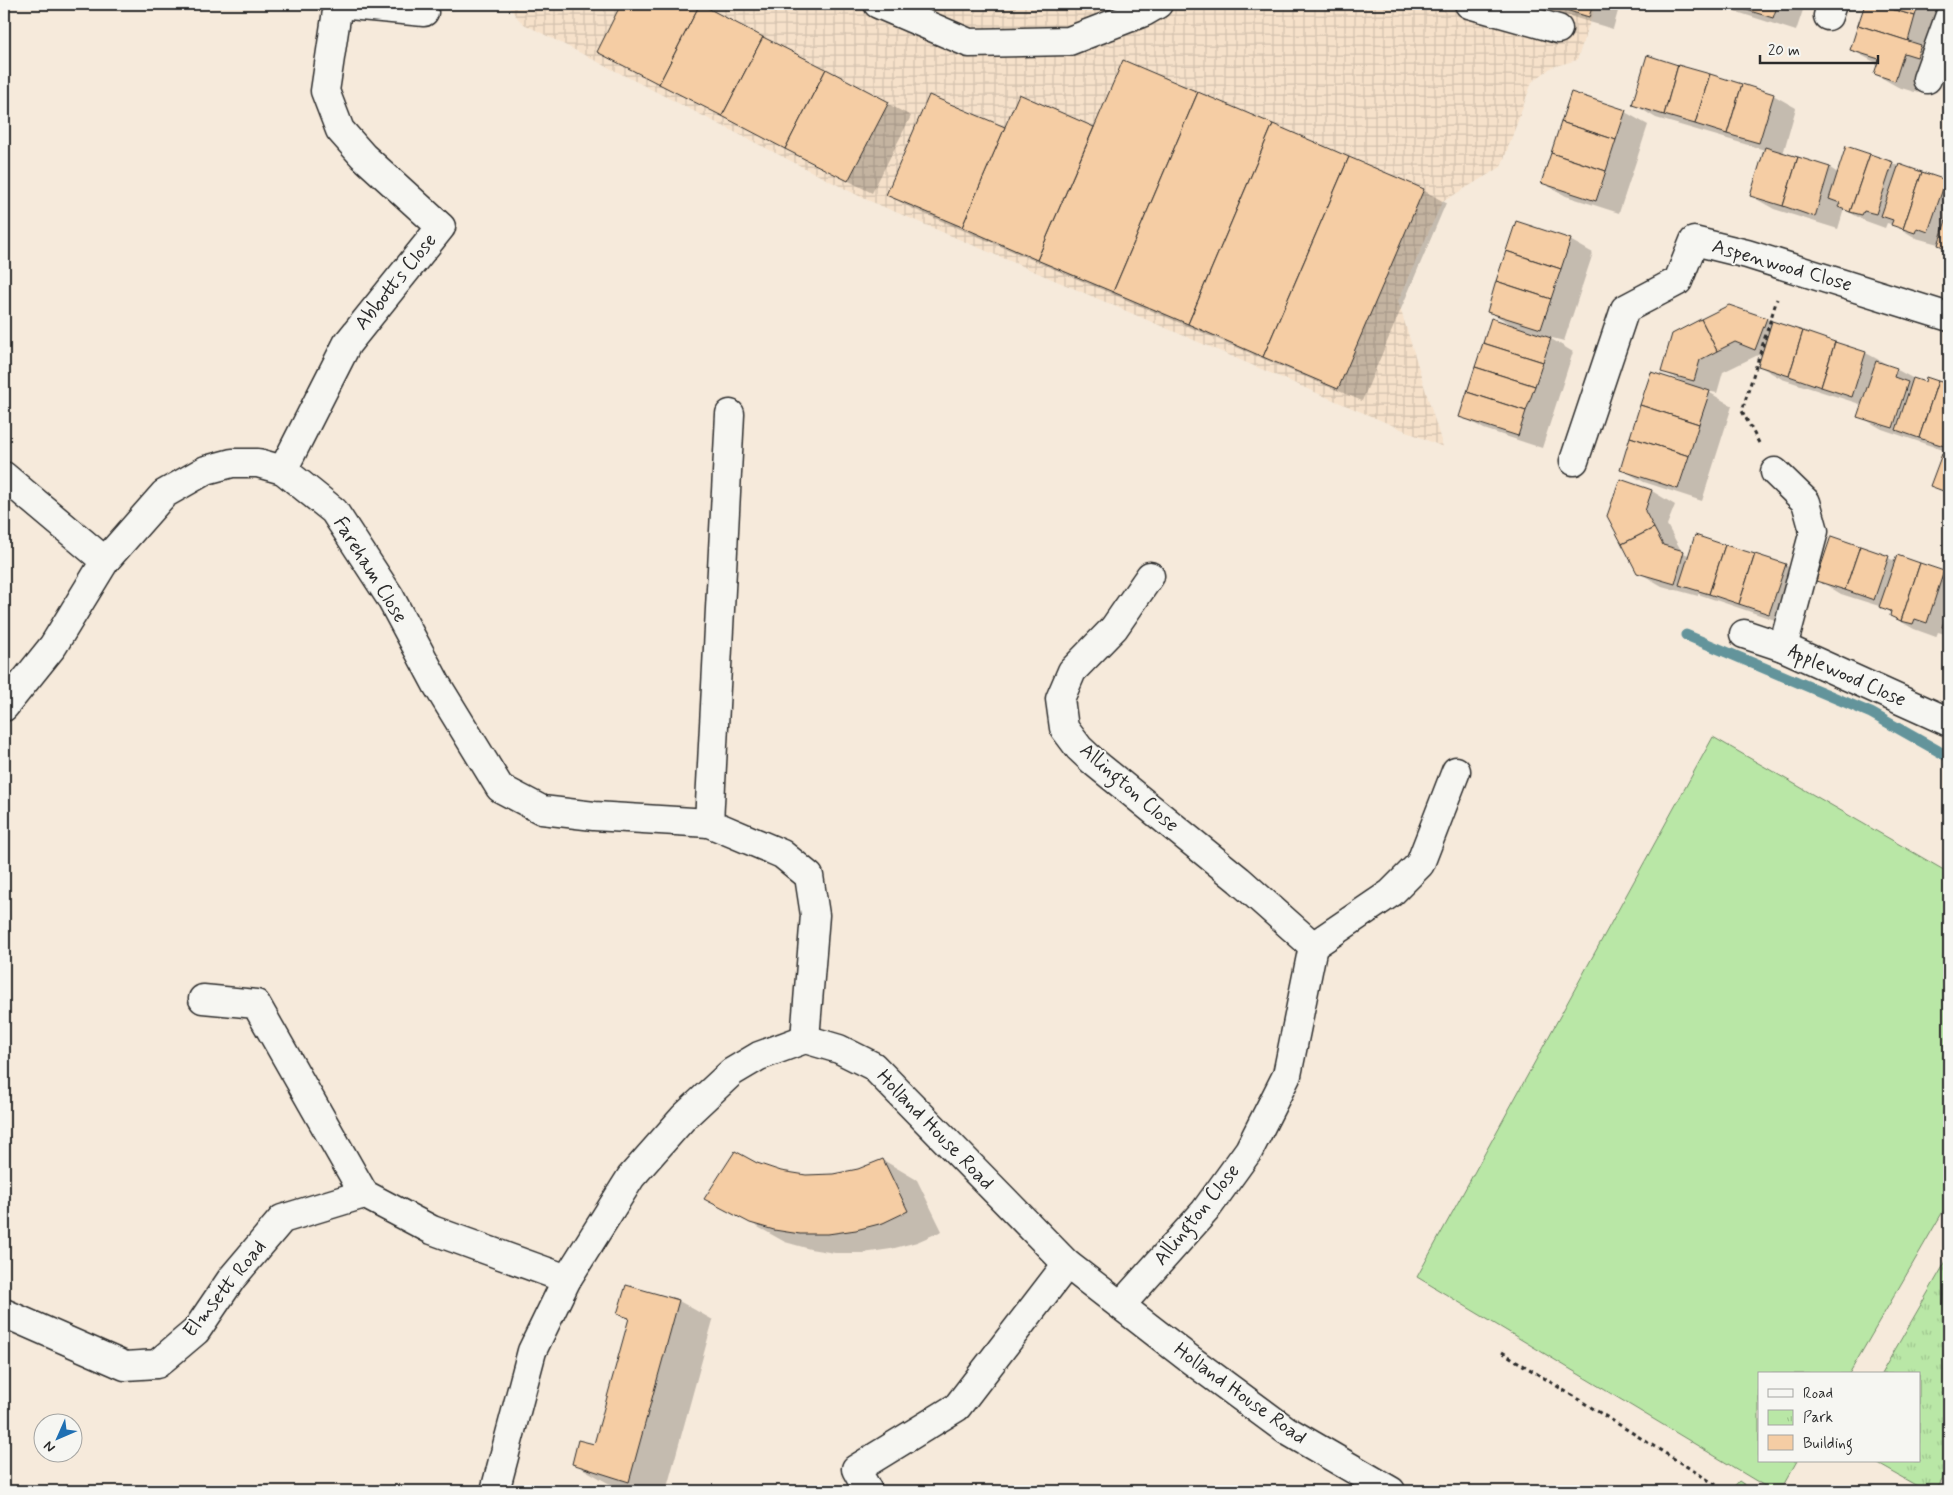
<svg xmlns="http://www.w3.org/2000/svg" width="1953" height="1495" font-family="Mynerve,sans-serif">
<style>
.industrial{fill:url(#industrial-grid)}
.grass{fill:url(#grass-dots);stroke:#728968}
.park{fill:url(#park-tufts);stroke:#728968}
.pitch{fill:#b9e7a6;stroke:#728968}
.shadow{fill:#0003}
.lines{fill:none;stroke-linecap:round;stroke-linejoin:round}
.stream{stroke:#64949b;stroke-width:11}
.building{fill:#f5cda4;stroke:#2b2b2b}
.minor-casing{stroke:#2b2b2b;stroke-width:31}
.path{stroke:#2b2b2b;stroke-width:3;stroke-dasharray:4 4;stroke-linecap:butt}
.minor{stroke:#f6f6f2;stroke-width:28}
.labels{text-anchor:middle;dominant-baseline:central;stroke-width:4;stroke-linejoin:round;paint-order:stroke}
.street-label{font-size:20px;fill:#2b2b2b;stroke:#f6f6f2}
</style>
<defs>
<pattern id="industrial-grid" width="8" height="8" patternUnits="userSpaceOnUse" patternTransform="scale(1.25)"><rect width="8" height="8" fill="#f6e1ca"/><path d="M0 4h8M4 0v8" fill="none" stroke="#d3c1ae"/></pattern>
<pattern id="grass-dots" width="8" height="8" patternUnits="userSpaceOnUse" patternTransform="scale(1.25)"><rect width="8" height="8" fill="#b9e7a6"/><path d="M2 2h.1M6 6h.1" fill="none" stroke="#9fc68f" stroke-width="1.8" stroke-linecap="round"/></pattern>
<pattern id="park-tufts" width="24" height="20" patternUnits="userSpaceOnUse" patternTransform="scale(1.25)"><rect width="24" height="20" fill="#b9e7a6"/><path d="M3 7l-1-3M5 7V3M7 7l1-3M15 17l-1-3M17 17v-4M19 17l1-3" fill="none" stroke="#9fc68f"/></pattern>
</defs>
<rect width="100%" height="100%" fill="#f6eadb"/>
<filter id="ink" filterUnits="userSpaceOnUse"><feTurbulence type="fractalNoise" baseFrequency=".02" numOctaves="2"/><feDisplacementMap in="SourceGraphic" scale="10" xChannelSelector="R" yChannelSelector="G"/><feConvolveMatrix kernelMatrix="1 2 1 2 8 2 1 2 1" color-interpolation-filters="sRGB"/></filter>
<g filter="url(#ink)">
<path class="industrial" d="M506,4h1090l-19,56 -25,7 -20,15 -31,85 -59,35 -44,99 45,146 -580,-249 -341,-175z"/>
<path class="grass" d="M1739,1481l15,10h-24z"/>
<path class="park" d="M1949,1256v212l-13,23h-10l-53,-30h46v-87h-38z"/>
<path class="pitch" d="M1713,737l236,136v328l-100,173h-90v87h38l-17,30h-7l-356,-214z"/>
<g class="shadow">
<path d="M623,4h73l215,112 -39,77 -274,-142z"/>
<path d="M1529,4h91l-7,25z"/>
<path d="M1723,4h82l-9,27 -59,-19z"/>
<path d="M1866,4h80l-28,89 -20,-6 -23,-13 3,-10 -26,-14z"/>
<path d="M1773,95l23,13 -13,46 47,14 8,5 9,-25 102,35v68l-11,-7 -22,-6 -22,-13 -7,-2 -2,5 -22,-8 -19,-11 -6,20 -64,-20 -23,-13 14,-46 -109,-32 -23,-14z"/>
<path d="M1019,96l75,33 329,61 23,13 -84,198 -451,-193 -23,-13 117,-66z"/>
<path d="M1625,112l23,13 -29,88 -53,-17 -23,-13z"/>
<path d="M1570,240l23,13 -29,88 -16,-4 25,15 -31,96 -58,-19 -23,-13 51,-91 -24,-14z"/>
<path d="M1766,319l100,34 50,27 10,3 1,-5 22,8v66l-67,-23 -23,-13 4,-11 -81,-26 -23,-13 3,-10 -4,-1 -35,17 -6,21 -10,-2 25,15 -30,95 -58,-19 -23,-13 63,-86 -21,-12z"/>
<path d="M1942,456l7,2v36l-17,-9z"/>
<path d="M1621,481l31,10 23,14 -8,20 15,27 8,4 95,9 23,14 -15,47 -95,-32v2l-36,-10 -24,-14z"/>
<path d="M1832,538l64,23 1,-4 52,19v59l-11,-3 -2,5 -22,-8 -23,-13 1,-3 -10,-6 -41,-13 -23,-14z"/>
<path d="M883,1160l34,20 25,51 -25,11 -26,7 -28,4h-28l-25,-4 -25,-7 -79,-44 51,-34 24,9 25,3h27l26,-6z"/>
<path d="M627,1287l52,14 34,19 -47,171h-32l-26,-8 -35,-20 22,-18 35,-125 -12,-7z"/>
</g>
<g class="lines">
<path class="stream" d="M1686,635l185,78 78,44"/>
</g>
<g class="building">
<path d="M621,4h79l-41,80 -62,-32z"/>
<path d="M700,4l63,33 -41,79 -63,-32z"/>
<path d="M1546,4h47l-4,13z"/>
<path d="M1727,4h51l-5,14z"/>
<path d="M1865,4h10l40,12 -7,25 -50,-16z"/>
<path d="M1875,4h44l-4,12z"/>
<path d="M1858,25l63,20 -4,12 -13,-4 -9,28 -21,-7 5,-15 -29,-9z"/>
<path d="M763,37l63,32 -41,80 -63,-33z"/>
<path d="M1647,55l31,10 -14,50 -32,-10z"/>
<path d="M1123,60l75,32 -85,200 -76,-32z"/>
<path d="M1678,65l32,9 -15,50 -31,-9z"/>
<path d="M826,69l63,33 -41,79 -63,-32z"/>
<path d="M1710,74l32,10 -15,50 -32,-10z"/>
<path d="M1742,84l32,10 -15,49 -32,-9z"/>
<path d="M1198,92l75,32 -85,200 -75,-32z"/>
<path d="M1571,92l55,18 -10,30 -55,-18z"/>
<path d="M1019,94l75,33 -57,133 -75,-33z"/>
<path d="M929,95l76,32 -43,100 -76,-32z"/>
<path d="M1561,122l55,18 -10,31 -55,-18z"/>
<path d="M1273,124l76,33 -86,200 -75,-33z"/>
<path d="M1846,146l24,8 -20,58 -12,-5 2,-4 -11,-4z"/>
<path d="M1765,147l33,10 -15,49 -33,-10z"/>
<path d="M1551,153l55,18 -10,30 -55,-18z"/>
<path d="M1870,154l23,8 -17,52 -12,-3 -2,4 -12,-3z"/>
<path d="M1349,157l75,32 -86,200 -75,-32z"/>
<path d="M1798,157l32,10 -15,50 -32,-11z"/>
<path d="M1899,164l23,8 -19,57 -12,-4 2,-5 -12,-4z"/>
<path d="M1922,172l24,8 -18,52 -11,-4 -2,5 -12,-4z"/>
<path d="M1949,211v38l-11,-4z"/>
<path d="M1516,221l55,18 -10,30 -55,-18z"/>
<path d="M1506,251l55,18 -10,30 -55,-18z"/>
<path d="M1496,281l55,18 -10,30 -54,-17z"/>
<path d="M1729,305l38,13 -12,32 -20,-8 -18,9 -16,-32z"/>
<path d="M1491,318l60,20 -8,24 -60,-19z"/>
<path d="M1701,319l16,32 -17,9 -6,21 -33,-9 11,-38z"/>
<path d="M1772,321l31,10 -14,45 -31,-10z"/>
<path d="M1803,331l32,11 -14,45 -32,-11z"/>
<path d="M1835,342l31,10 -14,45 -31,-10z"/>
<path d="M1483,343l60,19 -8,24 -60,-19z"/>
<path d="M1876,361l21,7 -3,9 14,5 -15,46 -36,-11z"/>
<path d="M1475,367l60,19 -9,25 -59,-19z"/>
<path d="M1651,372l59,19 -11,33 -59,-19z"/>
<path d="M1926,377l12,4 -19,57 -23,-8 17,-52 12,4z"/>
<path d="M1938,381l11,3v44l-5,18 -25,-8z"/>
<path d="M1467,392l59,19 -8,25 -59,-19z"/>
<path d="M1640,405l59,19 -10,32 -59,-19z"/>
<path d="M1630,437l59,19 -11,33 -58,-19z"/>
<path d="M1942,454l7,3v27l-3,8 -16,-6z"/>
<path d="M1620,479l32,11 -7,21 9,17 -32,16 -15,-28z"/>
<path d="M1654,528l9,17 21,6 -9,33 -38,-11 -15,-29z"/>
<path d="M1695,535l30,10 -16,49 -30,-9z"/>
<path d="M1831,536l29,10 -15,44 -29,-9z"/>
<path d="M1725,545l30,9 -16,50 -30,-10z"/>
<path d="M1860,546l29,10 -15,44 -29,-10z"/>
<path d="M1755,554l31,10 -17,50 -30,-10z"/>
<path d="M1897,555l23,8 -19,58 -11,-5 1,-5 -12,-4z"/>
<path d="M1920,563l24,8 -17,52 -12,-4 -2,5 -12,-3z"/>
<path d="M1949,606v24l-7,-3z"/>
<path d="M735,1151l22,12 24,8 25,4 27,-1 25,-5 25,-10 25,52 -25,12 -27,7 -28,4h-28l-26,-4 -24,-7 -46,-24z"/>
<path d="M626,1285l53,15 -50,182 -57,-18 6,-24 16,4 35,-126 -12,-4z"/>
</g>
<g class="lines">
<defs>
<g id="minor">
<path d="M339,4l85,8"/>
<path d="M878,4l91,39 100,-2 75,-29 14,-8"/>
<path d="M1469,4l89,25"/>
<path d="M1828,16l4,-12"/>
<path d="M1927,79l22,-61"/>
<path d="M1574,461l51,-152 53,-28 16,-40 53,13 202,63"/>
<path d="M283,470l64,-126 94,-117 -78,-71 -23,-26 -15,-39 13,-87"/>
<path d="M1775,472l31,30 8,29 -31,116"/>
<path d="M4,476l101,85"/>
<path d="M1744,634l39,13 166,75"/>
<path d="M4,707l49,-61 52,-85 59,-67 42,-24 26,-7h26l25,7 51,41 56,86 47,88 63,103 42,22 52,6 115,7 73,31 27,22 6,39 -10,124"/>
<path d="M709,823l21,-409"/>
<path d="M1313,946l78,-53 29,-29 36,-93"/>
<path d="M203,999l53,5 108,190"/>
<path d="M1121,1305l84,-94 44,-61 38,-75 26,-129 -74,-66 -144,-117 -16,-15 -15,-20 -4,-29 12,-28 42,-43 36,-52"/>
<path d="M4,1313l121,53 32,-2 39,-33 36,-53 50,-59 82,-25 68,36 135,49"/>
<path d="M495,1491l37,-140 35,-72 64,-102 53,-60 48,-45 27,-16 46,-17 34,10 34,17 194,198 120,93 99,73 105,61"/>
<path d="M868,1491l-12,-22 101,-62 110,-143"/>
</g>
</defs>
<use href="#minor" class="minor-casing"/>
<g class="path">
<path d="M457,6l15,-2"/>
<path d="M1759,443l-17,-32 35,-112"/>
<path d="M1502,1352l224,139"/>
</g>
<use href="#minor" class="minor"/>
</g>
</g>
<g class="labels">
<g class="street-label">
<text transform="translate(1782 266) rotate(16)">Aspenwood Close</text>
<text transform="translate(396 282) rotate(-51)">Abbotts Close</text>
<text transform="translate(370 570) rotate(58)">Fareham Close</text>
<text transform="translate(1847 676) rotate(24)">Applewood Close</text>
<text transform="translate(1129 788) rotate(41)">Allington Close</text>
<text transform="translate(935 1130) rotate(46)">Holland House Road</text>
<text transform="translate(1197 1215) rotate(-51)">Allington Close</text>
<text transform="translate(225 1289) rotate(-51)">Elmsett Road</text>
<text transform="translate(1240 1394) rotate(36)">Holland House Road</text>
</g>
</g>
<rect width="1953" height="1495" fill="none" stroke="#f6f6f2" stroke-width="20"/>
<rect x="10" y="10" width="1933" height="1475" fill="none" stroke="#2b2b2b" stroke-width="2" filter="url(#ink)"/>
<rect x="1758" y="1372" width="162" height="90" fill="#f6f6f2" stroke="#a5a5a2"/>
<rect x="1768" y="1389" width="25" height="8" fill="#f6f6f2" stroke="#a5a5a2"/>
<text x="1803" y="1398" font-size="15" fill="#2b2b2b">Road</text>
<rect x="1768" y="1410" width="25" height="15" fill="url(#park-tufts)" stroke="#a5a5a2"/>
<text x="1803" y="1422" font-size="15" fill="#2b2b2b">Park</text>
<rect x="1768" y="1435" width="25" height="15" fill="#f5cda4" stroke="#a5a5a2"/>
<text x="1803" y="1448" font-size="15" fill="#2b2b2b">Building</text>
<g transform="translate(58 1438) rotate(225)"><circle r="24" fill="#f6f6f2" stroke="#a5a5a2"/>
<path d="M0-4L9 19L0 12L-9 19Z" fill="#1f6fb2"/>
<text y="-8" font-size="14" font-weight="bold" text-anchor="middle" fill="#2b2b2b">N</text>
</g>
<path d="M1760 55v8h118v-8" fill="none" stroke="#2b2b2b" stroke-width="2.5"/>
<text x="1768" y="55" font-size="15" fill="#2b2b2b" stroke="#f6f6f2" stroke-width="4" paint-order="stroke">20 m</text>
</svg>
